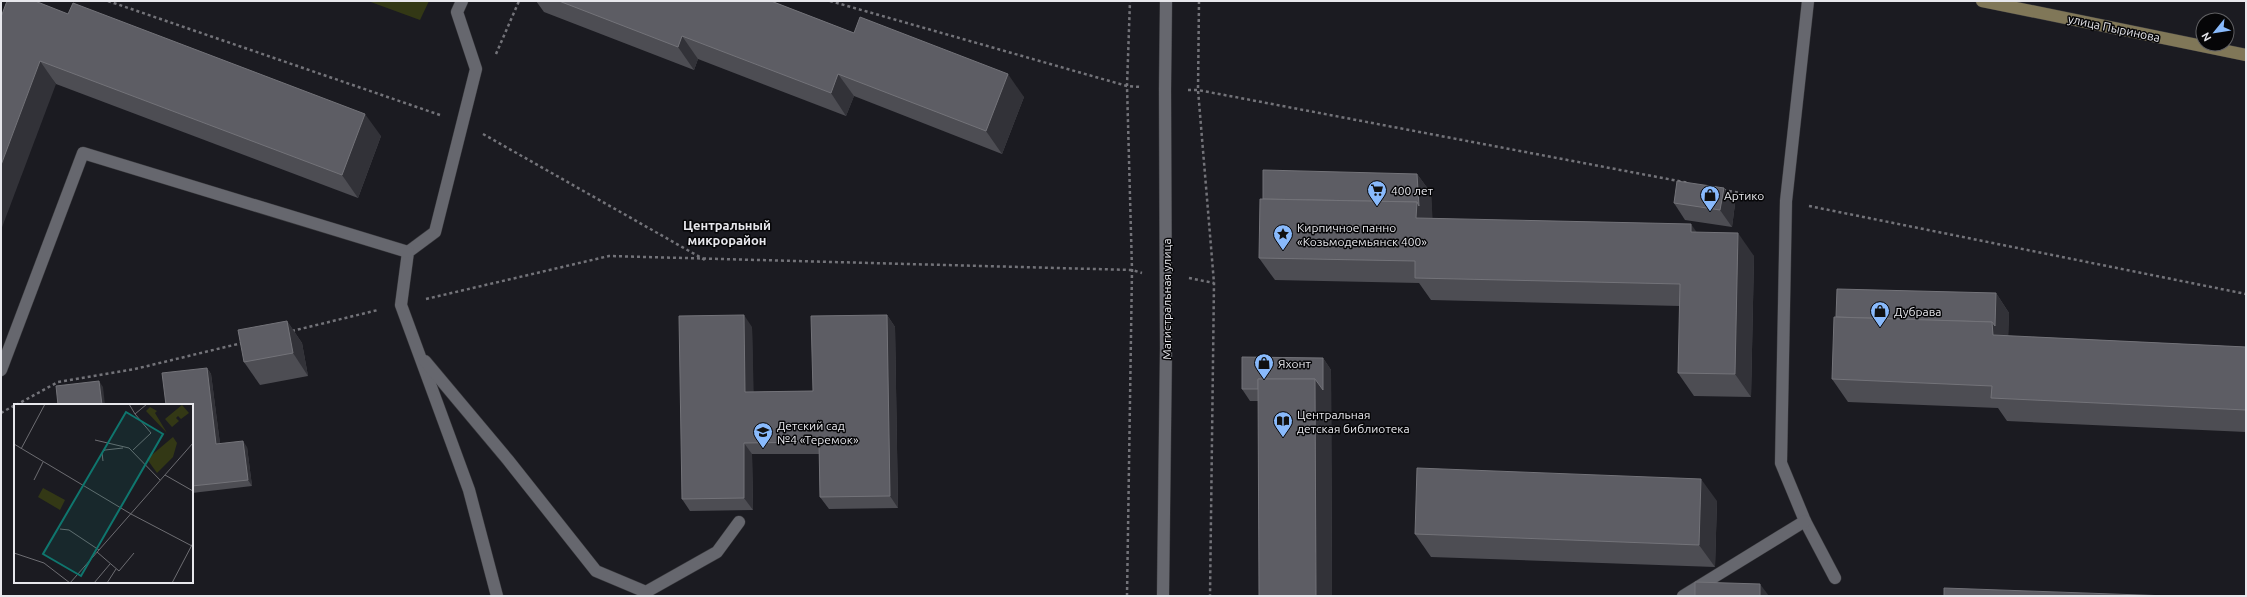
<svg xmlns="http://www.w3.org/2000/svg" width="2247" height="597" font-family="Ubuntu,sans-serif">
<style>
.green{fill:#333815}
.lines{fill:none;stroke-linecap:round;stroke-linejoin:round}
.service-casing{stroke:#38383c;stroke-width:13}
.tertiary-casing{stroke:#38383c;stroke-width:13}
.secondary-casing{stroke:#38383c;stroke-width:13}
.path{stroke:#737379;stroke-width:2.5;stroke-dasharray:3 3;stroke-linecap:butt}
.service{stroke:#66676e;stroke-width:12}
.tertiary{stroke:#66676e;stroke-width:12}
.secondary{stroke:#807758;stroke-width:12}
.wall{fill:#4d4d53}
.shaded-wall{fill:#323238}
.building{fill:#5d5d64;stroke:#737379}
.labels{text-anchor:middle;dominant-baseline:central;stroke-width:3;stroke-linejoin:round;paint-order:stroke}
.street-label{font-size:12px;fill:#e7e7ec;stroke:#060608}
.poi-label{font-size:12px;fill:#e7e7ec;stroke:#060608;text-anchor:start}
.neighbourhood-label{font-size:13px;font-weight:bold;fill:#e7e7ec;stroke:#060608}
.inset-road{fill:none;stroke:#6d6d72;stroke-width:1}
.view{fill:#0f766e;fill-opacity:0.15;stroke:#0f766e;stroke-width:2}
.inset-edge{fill:none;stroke:#e7e7ec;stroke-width:2}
</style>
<rect width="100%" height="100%" fill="#1b1b21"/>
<path class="green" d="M368,1h61l-9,19z"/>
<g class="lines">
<defs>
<g id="service">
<path d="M462,1l-5,11 19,57 -41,163 -27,20 -7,53 68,185 28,106"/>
<path d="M1808,1l-22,200 -5,262 24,58 30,57"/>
<path d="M425,361l83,99 88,111 50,21 71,-40 22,-30"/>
<path d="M1,370l82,-217 325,99"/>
<path d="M1683,596l122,-75"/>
</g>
<path id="tertiary" d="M1163,596l3,-248 -1,-258 1,-89"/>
<path id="secondary" d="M1982,1l264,54"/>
</defs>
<use href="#service" class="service-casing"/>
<use href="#tertiary" class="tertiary-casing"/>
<use href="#secondary" class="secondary-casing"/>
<g class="path">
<path d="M108,1l332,114"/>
<path d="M830,1l297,85 14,1"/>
<path d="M1199,1l-1,89 16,193 -4,313"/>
<path d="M496,54l23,-53"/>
<path d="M1188,90h10l491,93"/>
<path d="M483,134l222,126"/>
<path d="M1723,190l40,7"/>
<path d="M1809,206l437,88"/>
<path d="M1189,278l25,5"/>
<path d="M426,299l183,-43 523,14 10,3"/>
<path d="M292,331l86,-21"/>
<path d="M16,405l42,-23 77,-13 107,-26"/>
<path d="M1,413l14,-8"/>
<path d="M1127,596l5,-326 -5,-184 3,-85"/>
</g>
<use href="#service" class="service"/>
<use href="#tertiary" class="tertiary"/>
<use href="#secondary" class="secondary"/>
</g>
<g class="wall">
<path d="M536,1h235l83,32 170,64 -22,57 -148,-58 -8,20 -148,-57 -4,11 -150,-58z"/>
<path d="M1,17l380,119 -23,62 -302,-114z"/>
<path d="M1417,174l14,19 1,25 265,14 57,24 -3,141 -57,-1 -16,-23 2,-67 -249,-6 -12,-17 -144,-3 -16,-22 3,-59z"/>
<path d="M1724,188l11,16 -3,23 -47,-7 -11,-17z"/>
<path d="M1996,293l13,20 -1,23 238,11v85l-239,-11 -9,-13 -150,-6 -16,-23 4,-62z"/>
<path d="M887,315l8,12 3,181 -69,1 -9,-12 -1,-43h-67l1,56 -63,1 -8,-12 70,-172 1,65 60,-1z"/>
<path d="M287,321l15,22 6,33 -48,9 -16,-23z"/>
<path d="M1323,358l8,12 1,226 -74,-195h-8l-8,-12z"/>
<path d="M207,368l4,6 9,70 27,3 5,39 -60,7v-88z"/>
<path d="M1717,501l-2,66 -284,-10 -16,-23z"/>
</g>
<g class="shaded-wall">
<path d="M682,36l16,23 -4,11 -16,-23z"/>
<path d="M40,61l16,23 -55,146v-65z"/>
<path d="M838,74l16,22 -8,20 -15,-23z"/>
<path d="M1008,74l16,23 -22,57 -16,-23z"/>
<path d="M365,114l16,22 -23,62 -16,-23z"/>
<path d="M1417,174l14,19 2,32 -17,-7z"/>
<path d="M1724,188l11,16 -3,23 -12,-17z"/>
<path d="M1691,224l16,23 -16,-15z"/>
<path d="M1738,233l16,23 -3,141 -16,-23z"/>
<path d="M1996,293l13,20 -1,32 -15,-10 -1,-13z"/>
<path d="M744,315l8,12 2,77 -9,-12z"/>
<path d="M887,315l8,12 3,181 -8,-12z"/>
<path d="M287,321l15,22 6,33 -15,-23z"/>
<path d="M1323,358l8,12 1,226h-16l-1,-217z"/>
<path d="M207,368l4,6 10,77 -5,-7z"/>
<path d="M99,381l4,6 2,18h-3z"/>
<path d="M243,441l4,6 5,39 -4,-6z"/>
<path d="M744,443l8,11 1,56 -9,-12z"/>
<path d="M1701,479l16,22 -2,66 -16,-22z"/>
<path d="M1760,584l9,12h-9z"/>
</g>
<g class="building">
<path d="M7,1h28l33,13 5,-11 292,111 -23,61 -302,-114 -39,104v-148z"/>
<path d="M559,1h212l83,32 6,-16 148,57 -22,57 -148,-57 -7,19 -149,-57 -4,11z"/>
<path d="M1263,170l154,4 2,32 -2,-4 -154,-3z"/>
<path d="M1677,181l47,7 -4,22 -46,-7z"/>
<path d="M1260,199l157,3 -1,16 275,6v8l47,1 -3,141 -57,-1 2,-89 -265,-6v-17l-156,-3z"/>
<path d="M1837,289l159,4 -1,33 -3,-4 -156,-5z"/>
<path d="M744,315l1,77 68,-1 -2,-75 76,-1 3,181 -70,1 -1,-55 -75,1v55l-62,1 -3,-183z"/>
<path d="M1834,317l158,5 1,13 253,12v63l-255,-12 1,-12 -160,-7z"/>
<path d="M287,321l6,32 -49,9 -6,-32z"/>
<path d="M1242,357l81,1v32l-8,-11h-57v10h-16z"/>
<path d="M207,368l9,76 27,-3 5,39 -56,6v-81h-26l-4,-32z"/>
<path d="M1258,379h57l1,217h-57z"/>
<path d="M99,381l3,24h-44l-2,-19z"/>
<path d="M1417,468l284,11 -2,66 -284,-11z"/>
<path d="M1695,582l65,2v12h-65z"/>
<path d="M1944,588l225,8h-225z"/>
</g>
<defs>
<symbol id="supermarket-pin" viewBox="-11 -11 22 30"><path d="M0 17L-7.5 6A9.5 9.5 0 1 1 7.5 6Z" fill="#89bafc" stroke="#060608"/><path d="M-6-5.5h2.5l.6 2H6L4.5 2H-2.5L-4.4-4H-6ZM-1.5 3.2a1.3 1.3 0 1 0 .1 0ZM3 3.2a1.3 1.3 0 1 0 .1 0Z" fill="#111"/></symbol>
<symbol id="shop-pin" viewBox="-11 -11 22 30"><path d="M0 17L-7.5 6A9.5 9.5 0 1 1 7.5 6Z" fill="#89bafc" stroke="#060608"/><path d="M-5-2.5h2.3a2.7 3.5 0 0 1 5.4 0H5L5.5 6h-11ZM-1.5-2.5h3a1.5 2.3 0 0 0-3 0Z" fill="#111"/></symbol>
<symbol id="sight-pin" viewBox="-11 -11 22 30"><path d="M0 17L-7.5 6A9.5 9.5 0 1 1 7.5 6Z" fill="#89bafc" stroke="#060608"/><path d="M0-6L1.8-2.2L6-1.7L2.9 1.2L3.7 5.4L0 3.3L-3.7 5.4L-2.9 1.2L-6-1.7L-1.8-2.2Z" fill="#111"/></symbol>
<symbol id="library-pin" viewBox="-11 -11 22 30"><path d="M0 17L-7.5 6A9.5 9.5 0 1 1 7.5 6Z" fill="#89bafc" stroke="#060608"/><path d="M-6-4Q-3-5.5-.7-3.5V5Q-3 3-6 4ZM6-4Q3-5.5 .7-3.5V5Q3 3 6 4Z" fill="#111"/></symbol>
<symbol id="school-pin" viewBox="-11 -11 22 30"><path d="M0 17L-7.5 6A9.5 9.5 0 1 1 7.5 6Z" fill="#89bafc" stroke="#060608"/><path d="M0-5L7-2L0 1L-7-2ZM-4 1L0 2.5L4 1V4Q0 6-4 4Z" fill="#111"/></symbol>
</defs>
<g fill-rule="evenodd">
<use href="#supermarket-pin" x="1366" y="179" width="22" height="30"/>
<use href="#shop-pin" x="1699" y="184" width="22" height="30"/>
<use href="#sight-pin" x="1272" y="223" width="22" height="30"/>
<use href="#shop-pin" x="1869" y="300" width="22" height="30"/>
<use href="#shop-pin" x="1253" y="352" width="22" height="30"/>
<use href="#library-pin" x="1272" y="410" width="22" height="30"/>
<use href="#school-pin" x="752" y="421" width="22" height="30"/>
</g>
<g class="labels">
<g class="street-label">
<text transform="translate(2114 28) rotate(12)">улица Пыринова</text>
<text transform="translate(1166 299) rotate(-90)">Магистральная улица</text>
</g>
<g class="poi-label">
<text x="1391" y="190">400 лет</text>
<text x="1724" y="195">Артико</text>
<text x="1297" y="227">Кирпичное панно<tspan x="1297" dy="14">«Козьмодемьянск 400»</tspan></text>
<text x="1894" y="311">Дубрава</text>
<text x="1278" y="363">Яхонт</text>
<text x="1297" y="414">Центральная<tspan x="1297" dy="14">детская библиотека</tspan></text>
<text x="777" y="425">Детский сад<tspan x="777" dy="14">№4 «Теремок»</tspan></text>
</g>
<g class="neighbourhood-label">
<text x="727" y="225">Центральный<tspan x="727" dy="15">микрорайон</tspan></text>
</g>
</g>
<g transform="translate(14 404)">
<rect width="179" height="179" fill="#1b1b21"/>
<path d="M168,1l7,8 -8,6 -3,-3 -2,2 3,3 -7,6 -7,-8zM136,3l7,4 -2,2 12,20 -21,-22zM159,33l4,6 -4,14 -16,16 -10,-14zM29,84l22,12 -5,10 -22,-13z" fill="#333815"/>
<path class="inset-road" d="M115,0l6,10 12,-10M81,36l34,8 31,32M0,40l117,70 61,32M7,45l24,-45M119,46l18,-17 -16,-19M89,57l-1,-8 3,-3 18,-2M151,71l28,16M20,76l9,-18M46,125l9,1 30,20M83,148l22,19 15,-18M0,149l30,10 26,20M56,179l123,-140M80,179l16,-19M93,179l9,-14M158,179l21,-40"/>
<path class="view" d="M112,8l37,22 -82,142 -38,-22z"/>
<rect width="179" height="179" class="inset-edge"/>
</g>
<rect width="2247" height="597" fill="none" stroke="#e7e7ec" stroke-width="4"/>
<g transform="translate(2215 32) rotate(240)"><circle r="19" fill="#060608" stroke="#606063"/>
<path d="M0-3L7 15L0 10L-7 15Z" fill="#89bafc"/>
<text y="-6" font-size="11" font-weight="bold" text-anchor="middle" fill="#e7e7ec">N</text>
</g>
</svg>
